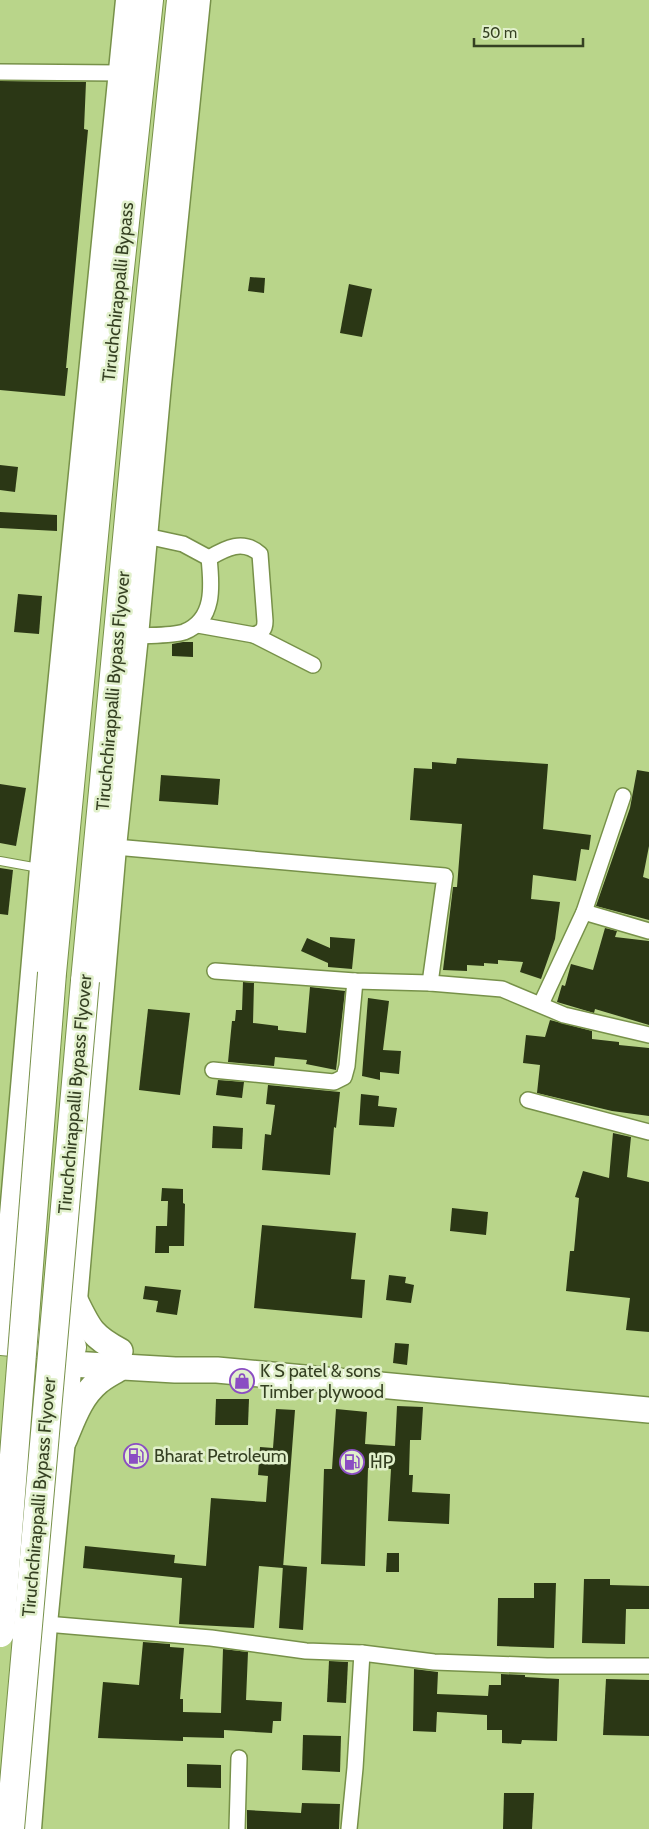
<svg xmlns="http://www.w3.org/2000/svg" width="649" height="1829" font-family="Cabin,sans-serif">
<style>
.building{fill:#2b3715}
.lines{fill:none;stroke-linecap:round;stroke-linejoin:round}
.lane-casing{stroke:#779149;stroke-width:10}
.street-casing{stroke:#779149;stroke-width:18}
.secondary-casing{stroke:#779149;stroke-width:25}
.primary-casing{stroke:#779149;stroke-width:28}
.highway-casing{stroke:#779149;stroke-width:30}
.lane{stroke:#fff;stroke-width:8}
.street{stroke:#fff;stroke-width:15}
.secondary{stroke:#fff;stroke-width:22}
.primary{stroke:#fff;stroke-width:25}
.highway{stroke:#fff;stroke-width:28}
.highway-bridge-casing{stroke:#779149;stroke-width:30;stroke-linecap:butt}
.highway-bridge{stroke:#fff;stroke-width:28}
.labels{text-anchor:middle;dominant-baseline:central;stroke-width:5;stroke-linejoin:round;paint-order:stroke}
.street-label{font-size:18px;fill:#354022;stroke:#e1f0cb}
.poi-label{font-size:18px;fill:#354022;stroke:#e1f0cb;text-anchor:start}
</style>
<rect width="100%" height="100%" fill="#b9d58a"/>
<g class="building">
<path d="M0,81l86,1 -2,47 4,1 -22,238h2l-3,28 -65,-6z"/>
<path d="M250,277l15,1 -1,15 -16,-2z"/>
<path d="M349,284l23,5 -10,48 -22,-4z"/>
<path d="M0,465l18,2 -3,25 -15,-2z"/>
<path d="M0,512l57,3v16l-57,-3z"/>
<path d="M18,594l24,2 -3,38 -25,-2z"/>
<path d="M183,642h10v15l-21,-1v-12z"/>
<path d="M457,758l91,6 -5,65 48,6 -2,15 -8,-1 -5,32 -43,-6 -2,24 29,3 -5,37 -14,40 -21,-7 3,-10 -25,-2v4l-14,-1v3l-17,-1v6l-24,-1 10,-83h4l5,-63 -52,-4 4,-52 18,1v-7l24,2z"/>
<path d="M637,770l12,2v74l-6,31 6,2v41l-53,-14 34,-98z"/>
<path d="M161,775l59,4 -2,26 -59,-4z"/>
<path d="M0,784l26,4 -10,58 -16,-3z"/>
<path d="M0,868l13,2 -5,45 -8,-1z"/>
<path d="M605,928l12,3 -2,6 34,4v84l-54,-16 -1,4 -37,-11 5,-17 3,1 6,-22 22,6z"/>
<path d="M330,937l25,2 -3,30 -24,-2v-4l-27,-12 6,-13 23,10z"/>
<path d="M243,982l11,1 -1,40 25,3v4l28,3 4,-46 35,4 -9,79 -30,-6 1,-4 -32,-3 -1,9 -46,-4 4,-41h3l1,-11h6z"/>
<path d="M368,998l21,3 -6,49 18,1 -2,23 -19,-2v8l-18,-4z"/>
<path d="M148,1009l42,4 -10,82 -41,-5z"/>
<path d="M550,1020l42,11v8l27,3v3l30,3v68l-37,-5 -75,-18 3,-28 -17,-2 3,-28 19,2z"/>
<path d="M218,1080l26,2 -2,16 -26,-3z"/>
<path d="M268,1085l72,7 -4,36 -2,-1 -4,48 -68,-5 3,-36 6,1 4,-30 -9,-1z"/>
<path d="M361,1094l18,2 -1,10 19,2 -3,19 -35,-2z"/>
<path d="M213,1126l30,2 -1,21 -30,-1z"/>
<path d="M613,1133l18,4 -4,40 22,5v150l-23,-2 4,-32 -64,-7 4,-40h4l5,-53 -4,-1 8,-26 26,7z"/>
<path d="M162,1188l21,1v14l2,1 -1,42h-15v7h-14l1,-27h11l1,-25h-7z"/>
<path d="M452,1208l36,4 -2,23 -36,-4z"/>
<path d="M262,1225l94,8 -5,46 14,1 -3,38 -108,-10z"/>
<path d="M389,1275l17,2 -1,6 9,2 -3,18 -25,-3z"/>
<path d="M145,1286l36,4 -4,25 -21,-3 2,-11 -15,-2z"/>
<path d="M395,1343l14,1 -2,21 -14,-2z"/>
<path d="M216,1399h33l-1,26h-33z"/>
<path d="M397,1406l26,1 -2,33h-11l-1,35h4l-1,17 38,2 -1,30 -61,-3 3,-52 -23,-1 -3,98 -44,-2 3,-95h8l4,-60 31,3 -2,32 30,2z"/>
<path d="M276,1409l19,1 -12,158 -24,-2 -5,62 -75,-4 3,-46 -99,-10 2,-22 90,9 -1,8 32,3 5,-68 55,4 2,-26 -10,-1 2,-28 13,1z"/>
<path d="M387,1553h12v19h-13z"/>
<path d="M283,1565l24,2 -4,63 -24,-2z"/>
<path d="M584,1579h26v6l39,1v23h-23l-1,35 -43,-1z"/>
<path d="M534,1583h22l-2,65 -57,-2 1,-48h36z"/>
<path d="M143,1642l27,2v3l14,1 -4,51h3v13l38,1 2,-64 25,3 -2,48 36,2 -1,19h-8l-1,12 -48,-3v8l-41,-1v4l-85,-3 5,-56 36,3z"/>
<path d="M329,1661l19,1 -2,41 -19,-1z"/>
<path d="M414,1669l24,3 -1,22 51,2 1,-11h12v-11l24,1v2l34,2 -2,62 -35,-1 -1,4 -19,-1v-13h-15v-15l-50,-3 -1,20 -23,-1z"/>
<path d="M606,1679l43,1v56l-46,-1z"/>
<path d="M303,1735l38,1 -1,36 -38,-2z"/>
<path d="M187,1764l34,1v23l-34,-1z"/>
<path d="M504,1793h30l-2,36h-29z"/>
<path d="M302,1803l38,1 -1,25h-92v-19l54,3z"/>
</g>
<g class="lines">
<defs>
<path id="lane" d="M0,861l39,7"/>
<g id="street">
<path d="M0,72l120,1"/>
<path d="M209,558c17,-10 34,-19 51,-4l5,67c0,9 -3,11 -11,14l59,30"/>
<path d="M198,625l56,10"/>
<path d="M137,636c14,-1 35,0 47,-4 31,-12 28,-46 25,-74l-26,-14 -37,-8"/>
<path d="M115,847l330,29 -15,107"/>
<path d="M584,912l65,19"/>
<path d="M215,971l140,10 75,2 72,6 62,26 85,20"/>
<path d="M541,1004l43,-92 39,-116"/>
<path d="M213,1070l121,12 10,-5 3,-11 8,-85"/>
<path d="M528,1100l121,32"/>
<path d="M46,1624l165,14 95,13 56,2 72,9 113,4h102"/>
<path d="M237,1829l2,-71"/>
<path d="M349,1829l6,-61 7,-115"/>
</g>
<g id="secondary">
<path d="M0,1342l41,-474 86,-868"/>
<path d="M30,1829l16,-205 18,-184 51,-593 22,-211 23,-252 39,-384"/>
</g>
<g id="primary">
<path d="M76,1302c13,27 17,35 44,49"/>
<path d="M71,1364l104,6h42l432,40"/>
<path d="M64,1440c9,-21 16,-43 34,-58 7,-6 16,-10 23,-15"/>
</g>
<g id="highway">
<path d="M52,973l65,-677 32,-296"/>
<path d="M85,981l59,-622 37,-359"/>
<path d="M0,1293l6,-10"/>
<path d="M0,1341l72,6"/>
</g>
</defs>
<use href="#lane" class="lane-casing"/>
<use href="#street" class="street-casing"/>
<use href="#secondary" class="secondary-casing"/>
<use href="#primary" class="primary-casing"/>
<use href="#highway" class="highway-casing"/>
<use href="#lane" class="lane"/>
<use href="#street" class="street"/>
<use href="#secondary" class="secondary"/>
<use href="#primary" class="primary"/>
<use href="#highway" class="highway"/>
<defs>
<g id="highway-bridge">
<path d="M0,1633l52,-660"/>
<path d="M10,1829l75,-848"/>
</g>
</defs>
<use href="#highway-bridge" class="highway-bridge-casing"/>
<use href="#highway-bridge" class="highway-bridge"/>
</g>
<defs>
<symbol id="shop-ring" viewBox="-11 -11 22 22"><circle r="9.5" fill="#e1f0cb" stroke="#8b4dc3" stroke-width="1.5"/><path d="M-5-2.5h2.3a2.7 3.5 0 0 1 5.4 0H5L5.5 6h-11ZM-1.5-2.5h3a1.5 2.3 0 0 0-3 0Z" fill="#8b4dc3"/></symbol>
<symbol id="fuel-ring" viewBox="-11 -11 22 22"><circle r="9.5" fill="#e1f0cb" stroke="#8b4dc3" stroke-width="1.5"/><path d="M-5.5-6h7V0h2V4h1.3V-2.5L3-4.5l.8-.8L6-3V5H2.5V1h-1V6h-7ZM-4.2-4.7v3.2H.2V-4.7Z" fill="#8b4dc3"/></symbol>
</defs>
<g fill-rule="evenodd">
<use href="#shop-ring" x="228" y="1367" width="28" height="28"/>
<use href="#fuel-ring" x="122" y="1442" width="28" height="28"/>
<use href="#fuel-ring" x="338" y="1448" width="28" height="28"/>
</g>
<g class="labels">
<g class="street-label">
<text transform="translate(118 292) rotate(-84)">Tiruchchirappalli Bypass</text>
<text transform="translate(113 691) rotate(-85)">Tiruchchirappalli Bypass Flyover</text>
<text transform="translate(75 1094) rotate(-85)">Tiruchchirappalli Bypass Flyover</text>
<text transform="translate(39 1497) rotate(-85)">Tiruchchirappalli Bypass Flyover</text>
</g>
<g class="poi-label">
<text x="260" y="1371">K S patel &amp; sons<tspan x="260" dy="21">Timber plywood</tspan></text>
<text x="154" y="1456">Bharat Petroleum</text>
<text x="370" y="1462">HP</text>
</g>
</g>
<path d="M474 38v8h109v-8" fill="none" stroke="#354022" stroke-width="2.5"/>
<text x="482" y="38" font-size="15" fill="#354022" stroke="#e1f0cb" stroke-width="4" paint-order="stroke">50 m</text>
</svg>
